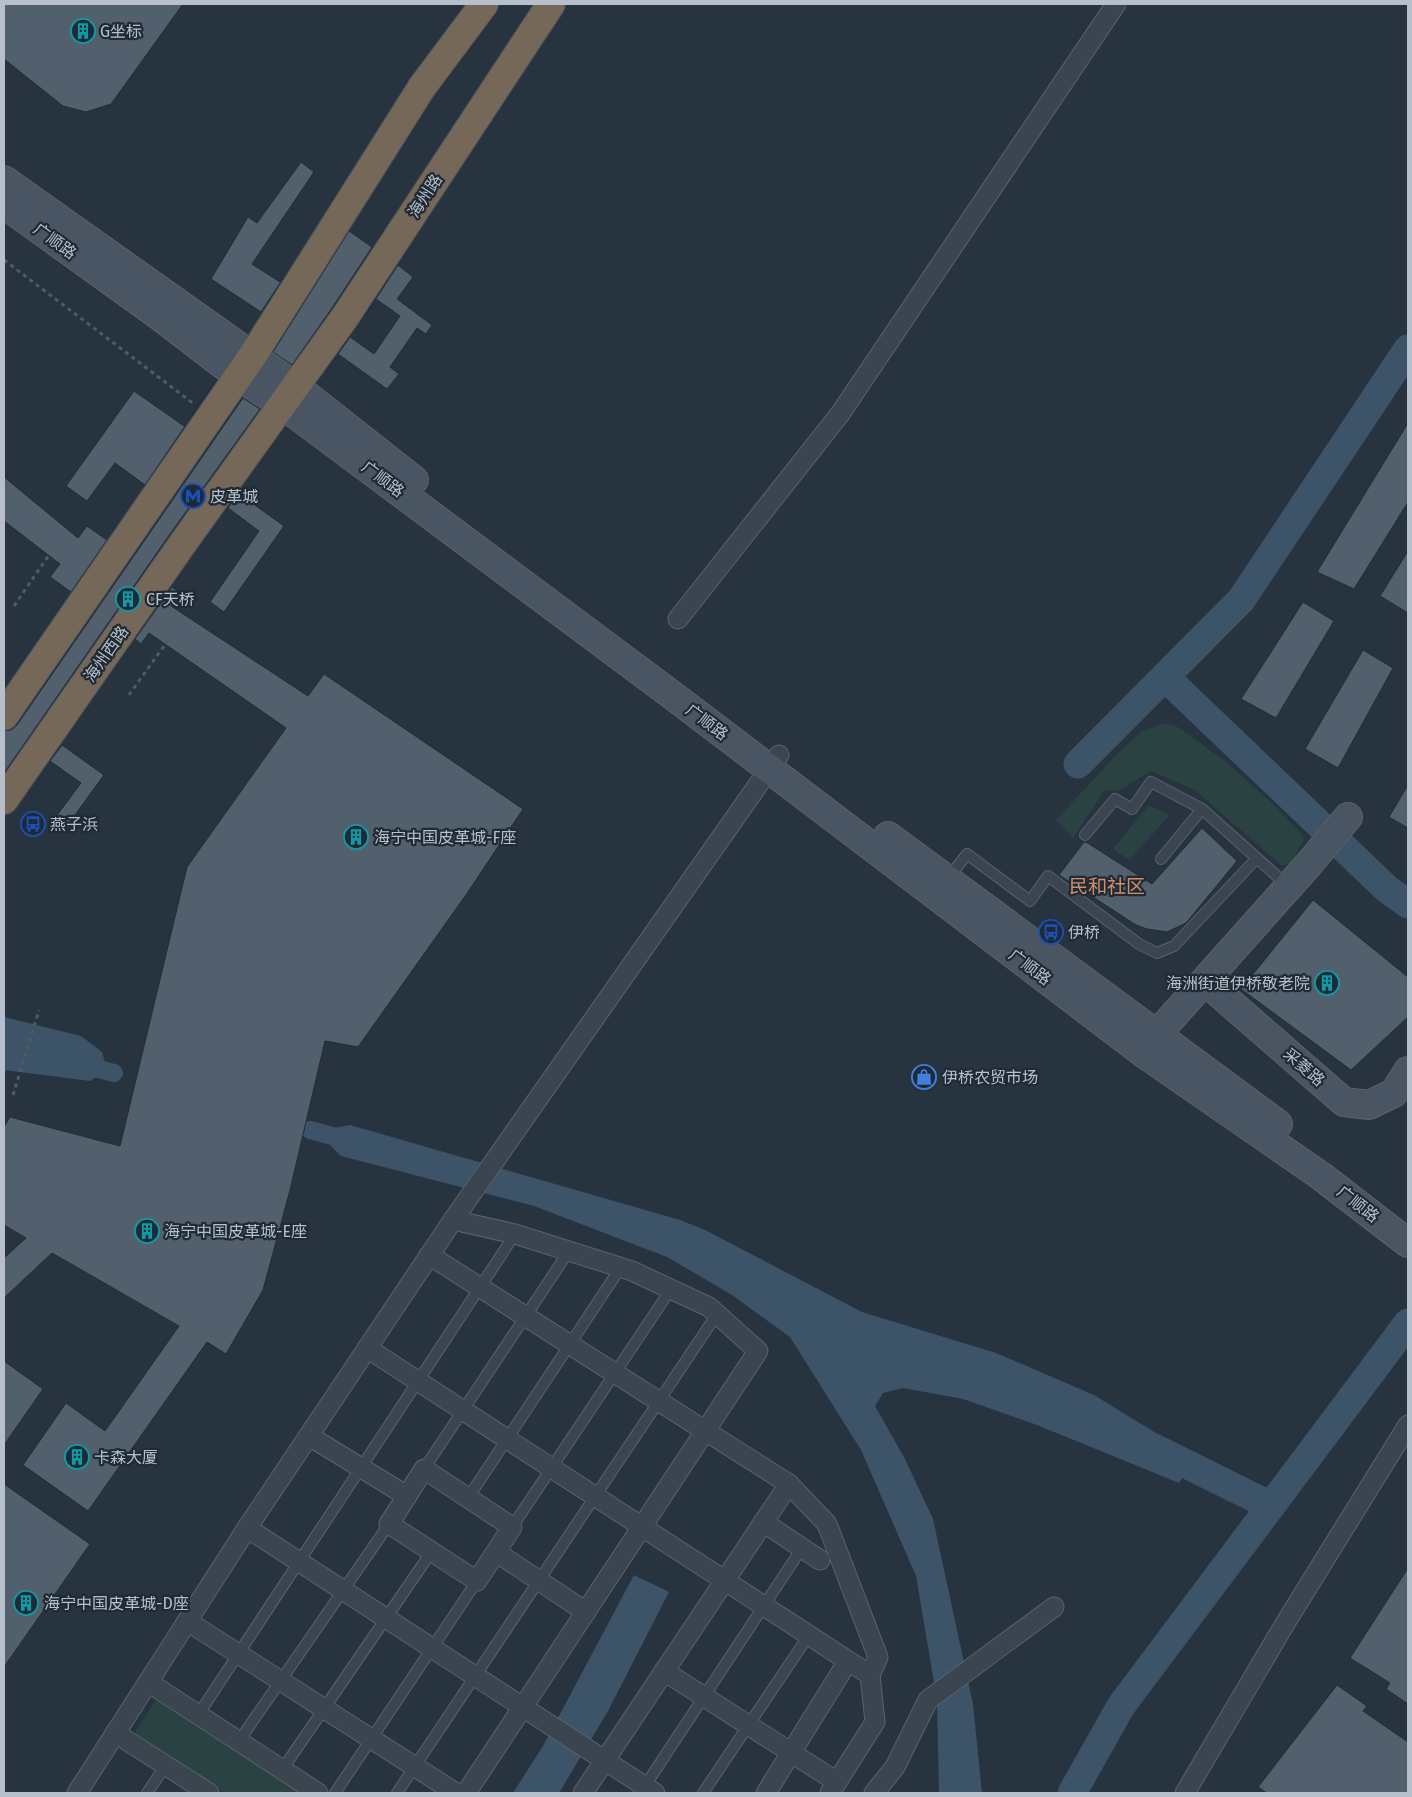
<svg xmlns="http://www.w3.org/2000/svg" width="1412" height="1797" font-family="'Fira Sans','Noto Sans SC',sans-serif">
<style>
.green{fill:#2a4242}
.water{fill:#3d5368}
.lines{fill:none;stroke-linecap:round;stroke-linejoin:round}
.canal{stroke:#3d5368;stroke-width:18}
.river{stroke:#3d5368;stroke-width:29}
.building{fill:#525f6d;stroke:#222c37}
.lane-casing{stroke:#59636d;stroke-width:12}
.street-casing{stroke:#59636d;stroke-width:21}
.secondary-casing{stroke:#59636d;stroke-width:30}
.highway-casing{stroke:#46505a;stroke-width:30}
.path{stroke:#495f60;stroke-width:3;stroke-dasharray:4 4;stroke-linecap:butt}
.lane{stroke:#3b4550;stroke-width:10}
.street{stroke:#3b4550;stroke-width:19}
.secondary{stroke:#495563;stroke-width:28}
.highway{stroke:#766858;stroke-width:28}
.labels{text-anchor:middle;dominant-baseline:central;stroke-width:4.5;stroke-linejoin:round;paint-order:stroke}
.poi-label{font-size:16px;fill:#b7c0ca;stroke:#1f2a35;text-anchor:start}
.street-label{font-size:16px;fill:#b7c0ca;stroke:#1f2a35}
.quarter-label{font-size:19px;fill:#d38f6a;stroke:#1f2a35}
</style>
<rect width="100%" height="100%" fill="#273440"/>
<g class="green">
<path d="M1163,723l15,4 47,34 50,45 30,32 -14,25 -9,3 -87,-76 -44,-19 -31,19 -16,1 -31,47 -17,-18 63,-68 22,-20z"/>
<path d="M1149,805l21,10 -41,45 -16,-11z"/>
<path d="M159,1695l149,98h-83l-91,-59z"/>
</g>
<g class="water">
<path d="M4,1017l77,19 21,16 5,18 -17,11 -86,-11z"/>
<path d="M350,1125l330,95 27,11 155,81 134,41 98,42 101,62 -16,26 -142,-58 -74,-26 -60,-11 -20,5 -8,13 30,53 28,60 40,185 9,89h-43l-2,-93 -21,-124 -55,-126 -71,-113 -58,-42 -65,-38 -133,-51 -193,-50 -25,-25z"/>
<path d="M634,1575l35,17 -61,119 -49,82h-46l30,-47z"/>
</g>
<g class="lines">
<g class="canal">
<path d="M83,1065l31,8"/>
<path d="M310,1130l30,8"/>
</g>
<g class="river">
<path d="M1165,677l222,212 21,15"/>
<path d="M1078,764l163,-164 167,-251"/>
<path d="M1154,1448l117,58"/>
<path d="M1072,1793l49,-87 287,-383"/>
</g>
</g>
<g class="building">
<path d="M4,4h179l-72,100 -25,8 -23,-6 -59,-47z"/>
<path d="M301,162l13,10 -62,92 28,18 6,-8 -25,38 -50,-33 37,-62 9,6z"/>
<path d="M349,231l23,16 -40,61 -40,57 -19,-13z"/>
<path d="M398,265l15,12 -16,22 35,26 -6,9 -9,-6 -27,39 9,7 -12,15 -49,-35 12,-17 24,17 26,-38 -24,-17 -12,18z"/>
<path d="M217,379l-72,106 -30,-22 -28,38 -21,-15 68,-95 50,35z"/>
<path d="M243,398l17,11 -90,125 -166,239v-42l7,-1 6,-5z"/>
<path d="M1408,423v79l-54,87 -37,-17z"/>
<path d="M4,477l74,61 9,-12 20,14 -36,52 -21,-15 10,-13 -56,-43z"/>
<path d="M238,493l46,33 -60,86 -14,-10 49,-71 -31,-23z"/>
<path d="M1408,551v62l-28,-17z"/>
<path d="M172,587l8,6 -9,13 137,90 16,-22 199,135 -55,83 -110,155 -33,-6 -35,149 -27,100 -37,64 -19,-12 -119,169 -65,-46 43,-62 39,28 74,-105 -127,-73 -48,45v-40l22,-20 -22,-13v-98l6,-10 110,29 67,-279 99,-139 -137,-95 -8,11 -6,-5z"/>
<path d="M1303,602l31,19 -58,97 -35,-19z"/>
<path d="M1363,650l30,18 -55,100 -33,-19z"/>
<path d="M62,745l42,30 -37,51 -12,-8 26,-35 -31,-22z"/>
<path d="M1408,785v43l-19,-11z"/>
<path d="M1202,828l35,33 -51,62 -19,9 -20,-3 -11,-4 -77,-50 25,-33h2l66,42z"/>
<path d="M1313,900l95,77v40l-57,53 -110,-81z"/>
<path d="M4,1361l39,28 -39,56z"/>
<path d="M4,1484l86,60 -86,123z"/>
<path d="M1408,1568v136l-22,-15 4,-6 -40,-25z"/>
<path d="M1337,1685l30,21 -4,5 45,31v51h-141l-9,-6z"/>
</g>
<g class="lines">
<defs>
<g id="lane">
<path d="M1085,835l30,-36 17,10 19,-27 51,27 86,77"/>
<path d="M1161,859l41,-50"/>
<path d="M947,880l20,-26 63,47 18,-25 91,68 18,9 17,-7 83,-88"/>
<path d="M424,1469l145,-218"/>
<path d="M468,1498l153,-231"/>
<path d="M512,1527l159,-238"/>
<path d="M198,1715l317,-481"/>
<path d="M239,1741l150,-217"/>
<path d="M282,1770l150,-219"/>
<path d="M643,1789l159,-241"/>
<path d="M147,1793l19,-28"/>
<path d="M335,1793l142,-212"/>
<path d="M397,1793l320,-479"/>
<path d="M703,1793l106,-158"/>
</g>
<g id="street">
<path d="M678,619l162,-205 276,-410"/>
<path d="M453,1220l62,14 117,37 77,36 49,44 -292,442"/>
<path d="M429,1255l360,229 38,40 51,133 -8,18 5,47 -45,71"/>
<path d="M367,1348l503,327"/>
<path d="M309,1436l98,60"/>
<path d="M424,1469l88,58 -35,54 -88,-57z"/>
<path d="M763,1522l57,38"/>
<path d="M247,1528l408,265"/>
<path d="M496,1552l90,60"/>
<path d="M187,1621l269,172"/>
<path d="M664,1671l173,111"/>
<path d="M148,1682l170,111"/>
<path d="M115,1733l94,60"/>
<path d="M77,1793l170,-265 206,-308 326,-465"/>
<path d="M583,1793l206,-309"/>
<path d="M766,1793l82,-132"/>
<path d="M874,1793l21,-26 33,-67 126,-93"/>
<path d="M1185,1793l101,-171 122,-197"/>
</g>
<g id="secondary">
<path d="M4,180l292,207 118,93"/>
<path d="M4,204l157,113 77,59 45,29 389,290 474,360 175,121 87,67"/>
<path d="M888,836l390,288"/>
<path d="M1205,981l139,121 25,3 25,-12 14,-22"/>
<path d="M1157,1034l152,-170 39,-47"/>
</g>
<g id="highway">
<path d="M4,716l249,-361 169,-268 62,-83"/>
<path d="M4,800l179,-257 162,-226 206,-313"/>
</g>
</defs>
<use href="#lane" class="lane-casing"/>
<use href="#street" class="street-casing"/>
<use href="#secondary" class="secondary-casing"/>
<use href="#highway" class="highway-casing"/>
<g class="path">
<path d="M4,260l190,144"/>
<path d="M14,606l35,-51"/>
<path d="M129,695l40,-56"/>
<path d="M13,1095l26,-85"/>
</g>
<use href="#lane" class="lane"/>
<use href="#street" class="street"/>
<use href="#secondary" class="secondary"/>
<use href="#highway" class="highway"/>
</g>
<defs>
<symbol id="building-ring" viewBox="-11 -11 22 22"><circle r="9.5" fill="#1f2a35" stroke="#0f9aa8" stroke-width="1.5"/><path d="M-4-6H4V6H1V3H-1V6H-4ZM-2.5-4.3h1.7v1.8h-1.7ZM.8-4.3h1.7v1.8H.8ZM-2.5-1h1.7V.8h-1.7ZM.8-1h1.7V.8H.8Z" fill="#0f9aa8"/></symbol>
<symbol id="metro-ring" viewBox="-11 -11 22 22"><circle r="9.5" fill="#1f2a35" stroke="#1a4fb4" stroke-width="1.5"/><path d="M-5.5 5V-5H-3L0 0L3-5H5.5V5H3V-.5L0 4L-3-.5V5Z" fill="#1a4fb4"/></symbol>
<symbol id="bus-ring" viewBox="-11 -11 22 22"><circle r="9.5" fill="#1f2a35" stroke="#1a4fb4" stroke-width="1.5"/><path d="M-5-6H5V4H4V6H2V4H-2V6H-4V4H-5ZM-3.5-4V0h7V-4ZM-3.5 1.2v1.5H-2V1.2ZM2 1.2v1.5H3.5V1.2Z" fill="#1a4fb4"/></symbol>
<symbol id="shop-ring" viewBox="-11 -11 22 22"><circle r="9.5" fill="#1f2a35" stroke="#3f7fe0" stroke-width="1.5"/><path d="M-5-2.5h2.3a2.7 3.5 0 0 1 5.4 0H5L5.5 6h-11ZM-1.5-2.5h3a1.5 2.3 0 0 0-3 0Z" fill="#3f7fe0"/></symbol>
</defs>
<g fill-rule="evenodd">
<use href="#building-ring" x="69" y="17" width="28" height="28"/>
<use href="#metro-ring" x="179" y="482" width="28" height="28"/>
<use href="#building-ring" x="114" y="585" width="28" height="28"/>
<use href="#bus-ring" x="19" y="810" width="28" height="28"/>
<use href="#building-ring" x="342" y="823" width="28" height="28"/>
<use href="#bus-ring" x="1037" y="918" width="28" height="28"/>
<use href="#building-ring" x="1313" y="969" width="28" height="28"/>
<use href="#shop-ring" x="910" y="1063" width="28" height="28"/>
<use href="#building-ring" x="133" y="1217" width="28" height="28"/>
<use href="#building-ring" x="63" y="1443" width="28" height="28"/>
<use href="#building-ring" x="12" y="1589" width="28" height="28"/>
</g>
<g class="labels">
<g class="poi-label">
<text x="100" y="31">G坐标</text>
<text x="210" y="496">皮革城</text>
<text x="146" y="599">CF天桥</text>
<text x="50" y="824">燕子浜</text>
<text x="374" y="837">海宁中国皮革城-F座</text>
<text x="1068" y="932">伊桥</text>
<text x="1310" y="983" text-anchor="end">海洲街道伊桥敬老院</text>
<text x="942" y="1077">伊桥农贸市场</text>
<text x="164" y="1231">海宁中国皮革城-E座</text>
<text x="94" y="1457">卡森大厦</text>
<text x="44" y="1603">海宁中国皮革城-D座</text>
</g>
<g class="street-label">
<text transform="translate(425 196) rotate(-57)">海州路</text>
<text transform="translate(55 241) rotate(36)">广顺路</text>
<text transform="translate(383 479) rotate(37)">广顺路</text>
<text transform="translate(106 654) rotate(-55)">海州西路</text>
<text transform="translate(707 722) rotate(37)">广顺路</text>
<text transform="translate(1030 967) rotate(37)">广顺路</text>
<text transform="translate(1304 1067) rotate(41)">采菱路</text>
<text transform="translate(1358 1204) rotate(38)">广顺路</text>
</g>
<g class="quarter-label">
<text x="1107" y="886">民和社区</text>
</g>
</g>
<rect width="1412" height="1797" fill="none" stroke="#b7c0ca" stroke-width="10"/>
</svg>
